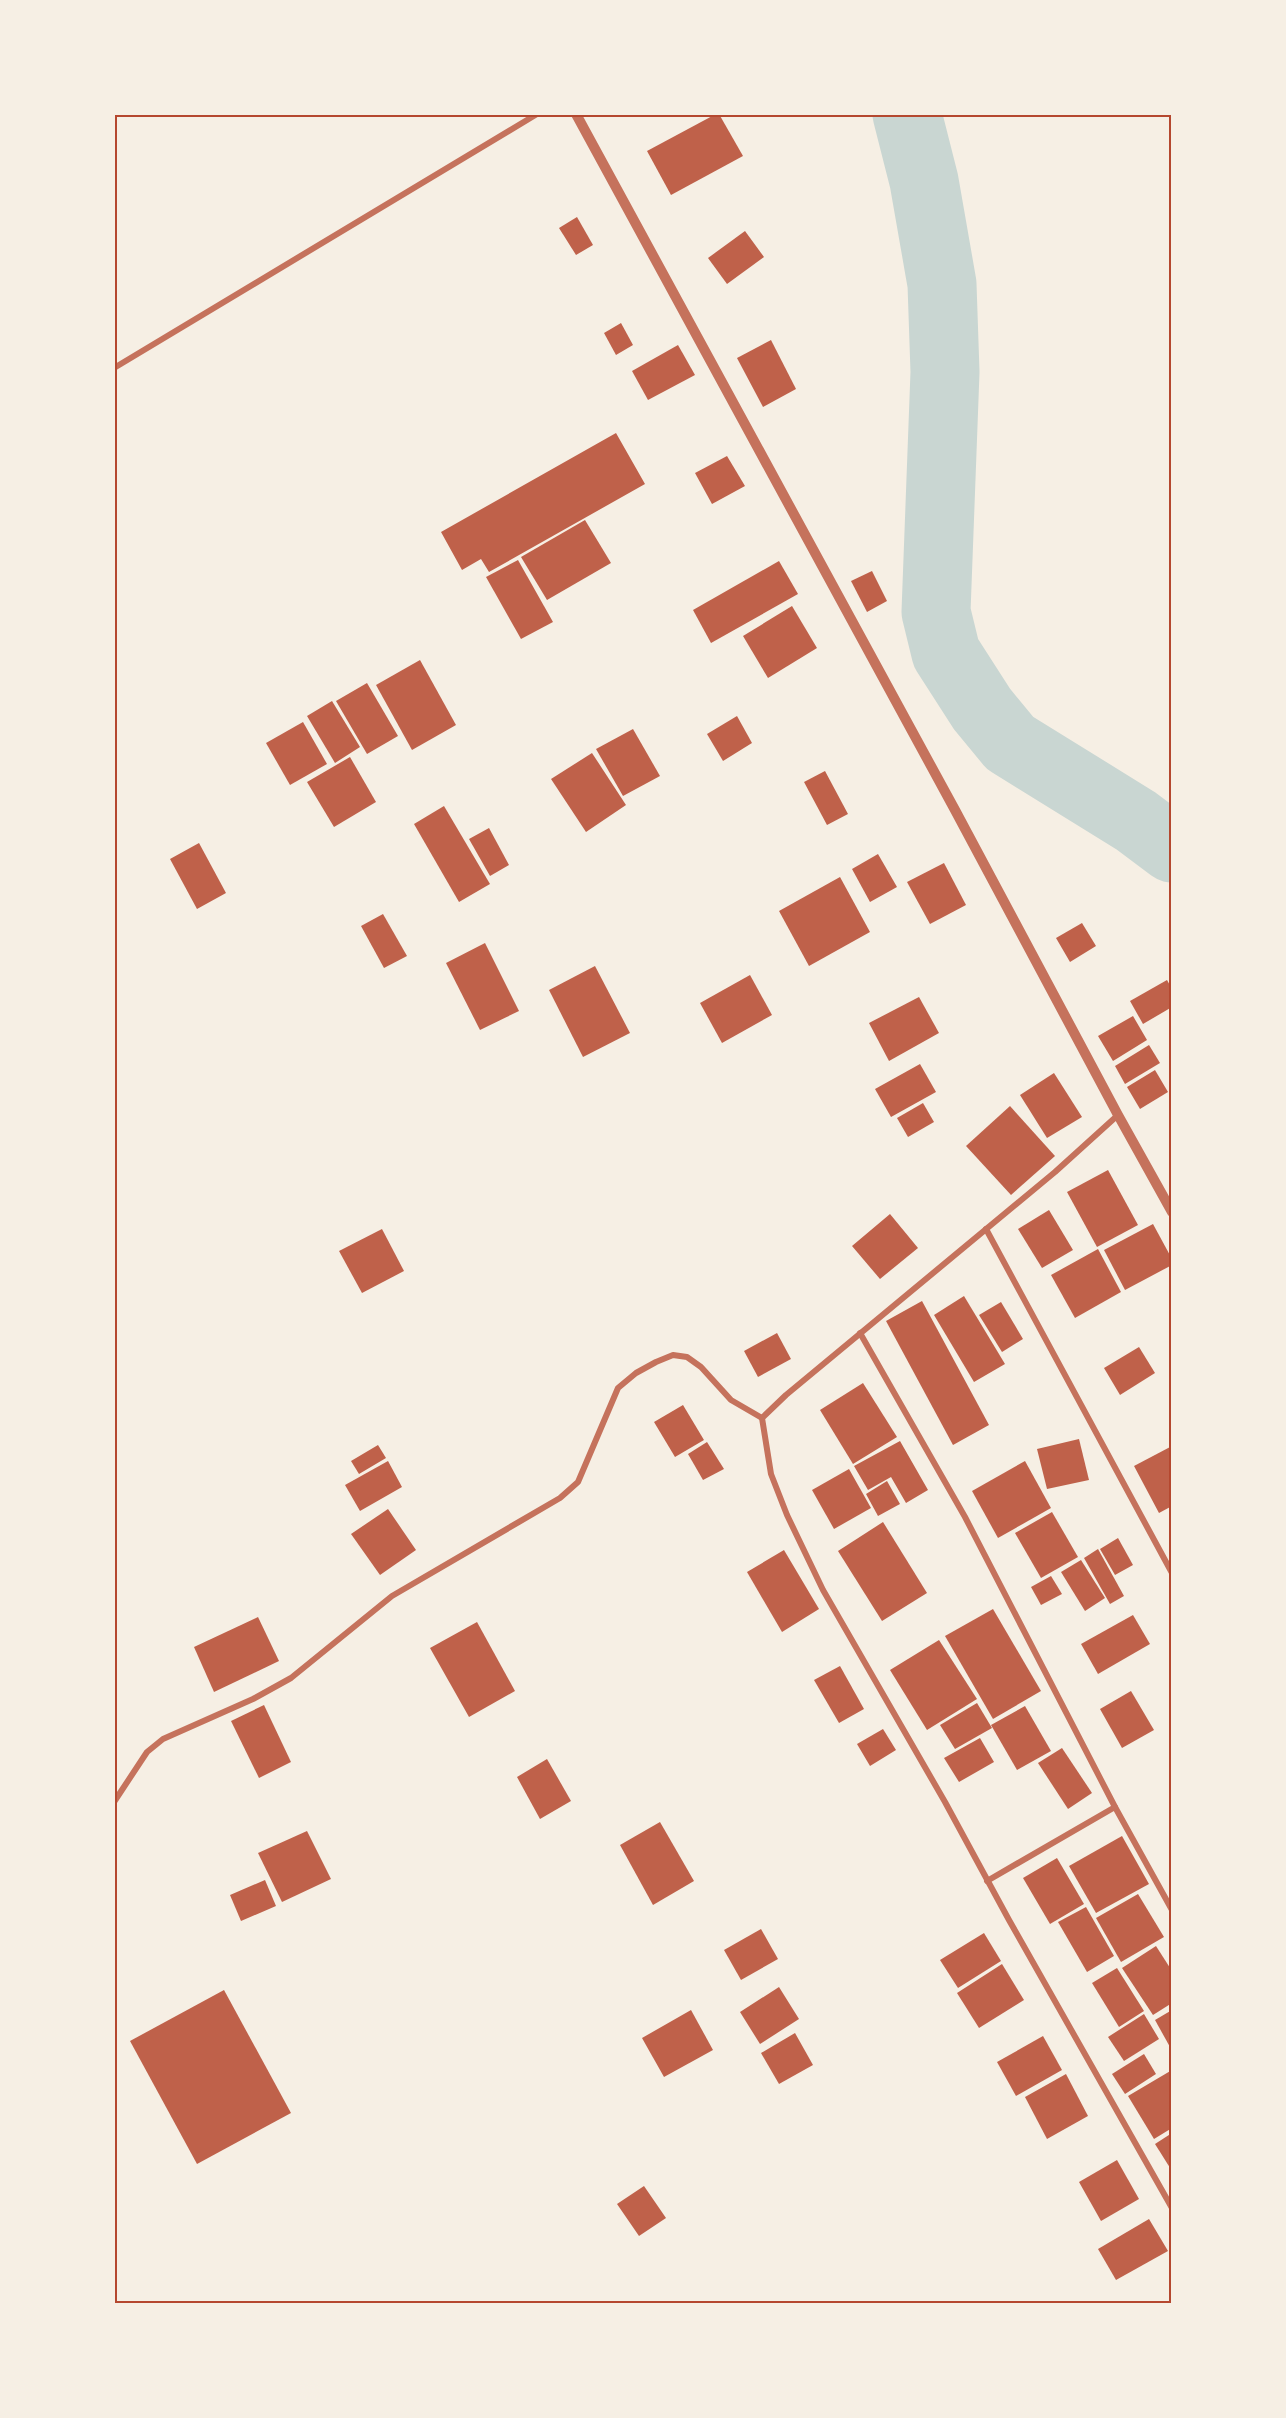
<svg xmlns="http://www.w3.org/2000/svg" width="1286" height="2418" font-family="Inter,sans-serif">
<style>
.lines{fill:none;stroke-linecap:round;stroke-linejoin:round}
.river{stroke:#c9d6d2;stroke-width:69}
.building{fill:#bf614a}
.minor{stroke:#c5725c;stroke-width:6}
.tertiary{stroke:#c5725c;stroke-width:10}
.neatline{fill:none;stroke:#b5482f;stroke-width:2}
</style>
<rect width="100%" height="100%" fill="#f6efe4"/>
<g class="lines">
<path class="river" d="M907,114l17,67 18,103 3,88 -9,240 10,41 36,56 28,34 126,78 36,27"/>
</g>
<g class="building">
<path d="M716,114h3l24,42 -72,39 -24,-44z"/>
<path d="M577,217l16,28 -17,10 -17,-27z"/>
<path d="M745,231l19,26 -37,27 -19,-26z"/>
<path d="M621,323l12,22 -17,10 -12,-22z"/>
<path d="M771,340l25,49 -33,18 -26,-49z"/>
<path d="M678,345l17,30 -47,25 -16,-29z"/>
<path d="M616,433l29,51 -156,88 -8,-13 -19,11 -21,-38z"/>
<path d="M727,456l18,30 -33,18 -17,-31z"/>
<path d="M585,520l26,43 -64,37 -26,-43z"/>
<path d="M518,560l35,62 -32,17 -35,-62z"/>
<path d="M779,561l19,33 -87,49 -18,-33z"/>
<path d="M872,571l15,30 -20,11 -16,-31z"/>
<path d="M792,606l25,42 -49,30 -25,-42z"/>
<path d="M420,660l36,65 -44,25 -36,-65z"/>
<path d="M367,683l31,53 -31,18 -31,-53z"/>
<path d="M332,701l28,46 -25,16 -28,-47z"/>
<path d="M737,716l15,27 -29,18 -16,-27z"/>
<path d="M303,722l24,42 -37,21 -24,-42z"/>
<path d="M633,729l27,47 -37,20 -27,-47z"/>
<path d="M592,753l34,52 -40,27 -35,-53z"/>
<path d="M350,757l26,45 -42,25 -27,-45z"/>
<path d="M825,771l23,43 -21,11 -23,-43z"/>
<path d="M444,806l46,78 -31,18 -45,-78z"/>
<path d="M489,828l20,37 -19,11 -21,-37z"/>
<path d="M199,843l27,50 -29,16 -27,-50z"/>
<path d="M878,854l19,33 -27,15 -18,-33z"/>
<path d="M944,863l22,42 -36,19 -23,-42z"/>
<path d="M840,877l30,55 -61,34 -30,-55z"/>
<path d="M383,914l24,42 -23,12 -23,-42z"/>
<path d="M1082,923l14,23 -26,16 -14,-24z"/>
<path d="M485,943l34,68 -39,19 -34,-67z"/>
<path d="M595,966l35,67 -47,24 -34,-67z"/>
<path d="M750,975l22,40 -50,28 -22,-40z"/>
<path d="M1167,980l5,9v18l-29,17 -13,-23z"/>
<path d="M919,997l20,36 -50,28 -20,-38z"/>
<path d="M1133,1016l14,24 -34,21 -15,-25z"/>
<path d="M1149,1045l11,18 -35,21 -10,-18z"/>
<path d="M920,1064l16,28 -45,25 -16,-28z"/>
<path d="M1155,1070l13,22 -28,17 -13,-22z"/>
<path d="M1054,1073l28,44 -35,21 -27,-43z"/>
<path d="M923,1103l11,19 -26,15 -11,-19z"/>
<path d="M1010,1106l45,50 -44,39 -45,-49z"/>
<path d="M1108,1170l30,55 -41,22 -30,-55z"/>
<path d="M1049,1210l24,40 -31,18 -24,-39z"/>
<path d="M890,1214l28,34 -38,31 -28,-33z"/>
<path d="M1153,1224l19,35v6l-47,25 -21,-40z"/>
<path d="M382,1229l22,42 -42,22 -23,-42z"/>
<path d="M1098,1249l23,43 -46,26 -24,-43z"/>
<path d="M964,1296l41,68 -31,18 -40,-67z"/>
<path d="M922,1301l67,124 -36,20 -67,-124z"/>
<path d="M1001,1302l22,37 -21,13 -23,-37z"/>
<path d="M777,1333l14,26 -33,18 -14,-26z"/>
<path d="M1139,1347l16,26 -35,22 -16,-27z"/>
<path d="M863,1383l34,54 -44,27 -33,-54z"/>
<path d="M683,1405l21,35 -29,17 -21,-35z"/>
<path d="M1079,1439l10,41 -42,9 -10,-40z"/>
<path d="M900,1441l28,49 -22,13 -15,-26 -23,13 -14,-24z"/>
<path d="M707,1442l17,27 -21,11 -15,-26z"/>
<path d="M378,1445l8,13 -27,16 -8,-13z"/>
<path d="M1172,1446v60l-13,7 -25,-47z"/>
<path d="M388,1461l14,26 -42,24 -15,-26z"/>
<path d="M1025,1461l26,47 -53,30 -26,-47z"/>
<path d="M849,1469l22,39 -37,21 -22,-39z"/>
<path d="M887,1481l13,23 -22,12 -12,-22z"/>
<path d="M388,1509l28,41 -36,25 -29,-41z"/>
<path d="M1052,1512l26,45 -37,21 -26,-45z"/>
<path d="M883,1522l44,71 -45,28 -44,-70z"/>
<path d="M1118,1538l15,27 -18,10 -15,-26z"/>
<path d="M1098,1549l26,47 -14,8 -26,-46z"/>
<path d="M784,1550l35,59 -37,23 -35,-60z"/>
<path d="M1081,1560l24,38 -20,13 -24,-39z"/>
<path d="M1051,1576l11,18 -21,11 -10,-18z"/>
<path d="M993,1609l48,82 -48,28 -48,-83z"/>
<path d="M1133,1615l17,29 -52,30 -17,-30z"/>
<path d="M258,1617l21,44 -65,31 -20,-45z"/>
<path d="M477,1622l38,69 -46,26 -39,-69z"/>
<path d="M939,1640l38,59 -50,31 -37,-60z"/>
<path d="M840,1666l24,43 -25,14 -25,-43z"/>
<path d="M1131,1691l23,39 -32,18 -22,-39z"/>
<path d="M977,1703l15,25 -37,21 -15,-24z"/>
<path d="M264,1705l27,57 -32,16 -28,-57z"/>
<path d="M1025,1706l26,45 -34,19 -26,-45z"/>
<path d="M883,1729l13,21 -26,16 -13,-22z"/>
<path d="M980,1738l14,24 -35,20 -15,-24z"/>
<path d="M1062,1748l30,45 -24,16 -30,-46z"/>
<path d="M547,1759l24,42 -31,18 -23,-42z"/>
<path d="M660,1822l34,59 -41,24 -33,-60z"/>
<path d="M307,1831l24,48 -49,23 -24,-49z"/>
<path d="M1122,1836l27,48 -53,29 -27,-47z"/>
<path d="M1057,1858l27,46 -34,20 -27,-46z"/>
<path d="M265,1880l11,26 -35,15 -11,-26z"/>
<path d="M1138,1894l26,43 -43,25 -25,-44z"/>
<path d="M1086,1907l28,49 -27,16 -29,-50z"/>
<path d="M761,1929l17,30 -37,21 -17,-30z"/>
<path d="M984,1933l17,28 -43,27 -18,-28z"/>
<path d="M1156,1946l16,25v32l-19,12 -31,-47z"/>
<path d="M1002,1964l22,36 -45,28 -22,-35z"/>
<path d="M1117,1968l27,43 -25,16 -27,-44z"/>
<path d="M779,1987l20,32 -39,25 -20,-32z"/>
<path d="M224,1990l67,123 -94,51 -67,-123z"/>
<path d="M691,2010l22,40 -49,27 -22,-39z"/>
<path d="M1172,2010v37h-2l-15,-27z"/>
<path d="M1144,2014l15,25 -35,22 -16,-24z"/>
<path d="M795,2033l18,32 -34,19 -18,-31z"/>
<path d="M1043,2036l19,34 -46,26 -19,-34z"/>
<path d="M1144,2054l12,20 -31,20 -13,-20z"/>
<path d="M1172,2070v58l-18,11 -26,-43z"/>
<path d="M1066,2074l22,42 -41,23 -22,-42z"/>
<path d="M1172,2133v38l-17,-27z"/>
<path d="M1117,2160l22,39 -38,22 -22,-39z"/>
<path d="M644,2186l22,32 -27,18 -22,-32z"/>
<path d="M1149,2219l19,32 -52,29 -18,-31z"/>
</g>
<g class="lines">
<g class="minor">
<path d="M114,368l423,-254"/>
<path d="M1118,1115l-63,57 -269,223 -24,23 9,56 16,41 36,75 122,212 64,118 163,288"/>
<path d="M986,1229l186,344"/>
<path d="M860,1333l105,184 150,290 57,103"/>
<path d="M114,1802l33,-50 16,-13 90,-40 38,-21 101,-82 168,-98 18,-16 40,-94 18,-15 20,-11 17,-7 14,2 14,10 30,33 31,18"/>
<path d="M987,1881l128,-74"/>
</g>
<path class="tertiary" d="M576,114l379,696 163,305 54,97"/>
</g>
<rect width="1286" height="2418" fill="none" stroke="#f6efe4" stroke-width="231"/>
<rect x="116" y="116" width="1054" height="2186" class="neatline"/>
</svg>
